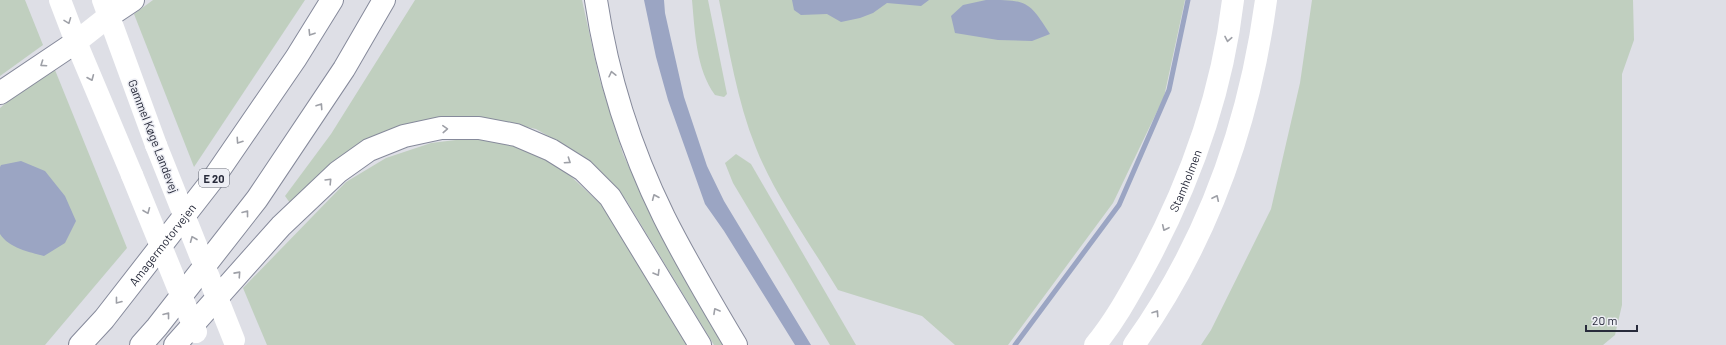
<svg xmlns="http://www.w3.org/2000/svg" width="1726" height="345" font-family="Barlow,sans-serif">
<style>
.green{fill:#c0cfbf}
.water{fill:#9ba5c3}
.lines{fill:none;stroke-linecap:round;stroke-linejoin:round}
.stream{stroke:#9ba5c3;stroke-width:5}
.highway-casing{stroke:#868a9b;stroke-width:24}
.secondary{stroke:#fff;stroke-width:22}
.highway{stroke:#fff;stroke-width:22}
.secondary-bridge{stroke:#fff;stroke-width:22}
.oneway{stroke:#9ea0a7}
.labels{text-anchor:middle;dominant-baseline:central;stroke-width:3;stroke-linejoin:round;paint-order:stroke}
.shield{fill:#edeef4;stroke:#636672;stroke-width:1}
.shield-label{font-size:11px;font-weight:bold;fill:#282b3b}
.street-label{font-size:12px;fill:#282b3b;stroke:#edeef4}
</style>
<rect width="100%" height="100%" fill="#dedfe6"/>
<g class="green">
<path d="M0,0h25l18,45 -43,31z"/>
<path d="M153,0h152l-111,167 -60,-153z"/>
<path d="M415,0h167l17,77 24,77 28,61 74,130h-11l-88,-145 -43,-44 -47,-27 -52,-11 -55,1 -40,14 -99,70 -5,-7 46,-62z"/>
<path d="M692,0h16l19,94 -3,3 -9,-2c-19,-26 -20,-63 -23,-95z"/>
<path d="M719,0h466l-21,97 -51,106 -105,142h-53l-33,-29 -84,-26c-27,-45 -63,-94 -82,-142 -19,-47 -27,-99 -37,-148z"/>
<path d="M1312,0h321l1,40 -12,34v231l-7,30 -12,10h-402l10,-15 60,-121 29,-126z"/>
<path d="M55,70l72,178 -82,97h-45v-237l31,-26z"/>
<path d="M472,138l45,7 46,24 43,40 82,136h-421l-24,-57 103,-106 40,-24 45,-15z"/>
<path d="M736,154l15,10 105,181h-26l-97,-162 -8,-20z"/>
</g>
<g class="water">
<path d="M644,0h20l1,13 19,84 23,69 17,35 87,144h-16l-71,-114 -19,-27 -37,-104 -12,-43z"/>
<path d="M792,0h137l-8,6 -34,-3 -14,10 -13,5 -19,4 -14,-8 -26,1 -7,-5z"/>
<path d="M986,0c41,0 42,0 64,34l-18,7 -34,-1 -43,-7 -4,-17 12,-11z"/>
<path d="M21,161l24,10 20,25 11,25 -11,22 -21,13c-15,-4 -35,-8 -44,-22v-67l1,-2z"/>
</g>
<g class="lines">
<path class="stream" d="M1015,345l104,-140 50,-115 19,-90"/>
<defs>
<g id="highway">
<path d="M596,0c11,74 35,150 68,217 22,44 47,86 72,128"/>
<path d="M109,16l24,-16"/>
<path d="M0,93l76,-51"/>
<path id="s2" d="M80,345l24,-26 109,-140 83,-121 36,-58"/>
<path d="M141,345l16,-18 100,-128 87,-130 40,-69"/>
<path d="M175,345l106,-119 57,-54 31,-22 35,-14 37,-8h38l37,7 35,15 32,20 27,27 90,148"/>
</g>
</defs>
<use href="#highway" class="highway-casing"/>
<g class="secondary">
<path d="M60,0l16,42 56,133"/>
<path d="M103,0l53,145"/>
<path d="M76,42l33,-26"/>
<path id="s1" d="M1095,345c20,-24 35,-52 50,-79 45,-83 77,-172 88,-266"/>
<path d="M1134,345c74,-104 115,-219 132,-345"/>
</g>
<use href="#highway" class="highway"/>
<g class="secondary-bridge">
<path d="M156,145l78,195"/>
<path d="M132,175l64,157"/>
</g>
</g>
<defs><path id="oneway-chevron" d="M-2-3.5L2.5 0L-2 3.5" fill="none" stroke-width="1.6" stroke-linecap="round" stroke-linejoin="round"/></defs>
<g class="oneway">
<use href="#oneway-chevron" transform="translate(68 21) rotate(69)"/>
<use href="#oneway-chevron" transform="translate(311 33) rotate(122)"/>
<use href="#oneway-chevron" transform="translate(1228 39) rotate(101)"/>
<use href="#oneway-chevron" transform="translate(43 64) rotate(146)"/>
<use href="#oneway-chevron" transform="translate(612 74) rotate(-103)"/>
<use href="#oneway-chevron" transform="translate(91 78) rotate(67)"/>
<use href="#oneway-chevron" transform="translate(320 106) rotate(-56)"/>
<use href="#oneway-chevron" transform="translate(445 129) rotate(-3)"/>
<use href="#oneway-chevron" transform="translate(239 141) rotate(124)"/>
<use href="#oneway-chevron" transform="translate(568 161) rotate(34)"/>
<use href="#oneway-chevron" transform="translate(329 181) rotate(-46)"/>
<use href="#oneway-chevron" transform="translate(655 197) rotate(-113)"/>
<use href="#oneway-chevron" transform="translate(1216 198) rotate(-65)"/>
<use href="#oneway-chevron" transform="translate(147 211) rotate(68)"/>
<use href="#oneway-chevron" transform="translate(246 213) rotate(-52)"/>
<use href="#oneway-chevron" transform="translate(1165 228) rotate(115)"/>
<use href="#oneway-chevron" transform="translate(193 239) rotate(-112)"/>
<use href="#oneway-chevron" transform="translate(657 273) rotate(59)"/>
<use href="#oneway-chevron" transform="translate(238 274) rotate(-48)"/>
<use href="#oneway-chevron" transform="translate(118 301) rotate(128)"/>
<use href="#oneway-chevron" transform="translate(716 311) rotate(-119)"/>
<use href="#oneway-chevron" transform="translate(1156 313) rotate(-56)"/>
<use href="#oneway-chevron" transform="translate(167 315) rotate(-52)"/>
</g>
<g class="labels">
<rect class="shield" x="199" y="169" width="30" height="18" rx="3"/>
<g class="shield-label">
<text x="214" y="178">E 20</text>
</g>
<g class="street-label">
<text transform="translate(154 136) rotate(69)">Gammel Køge Landevej</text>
<text stroke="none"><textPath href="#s1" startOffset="188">Stamholmen</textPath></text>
<text stroke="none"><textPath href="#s2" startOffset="130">Amagermotorvejen</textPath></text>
</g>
</g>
<path d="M1586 325v6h51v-6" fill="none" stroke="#282b3b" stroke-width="2"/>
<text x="1592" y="325" font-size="12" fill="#282b3b" stroke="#edeef4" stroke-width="3" paint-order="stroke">20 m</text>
</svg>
